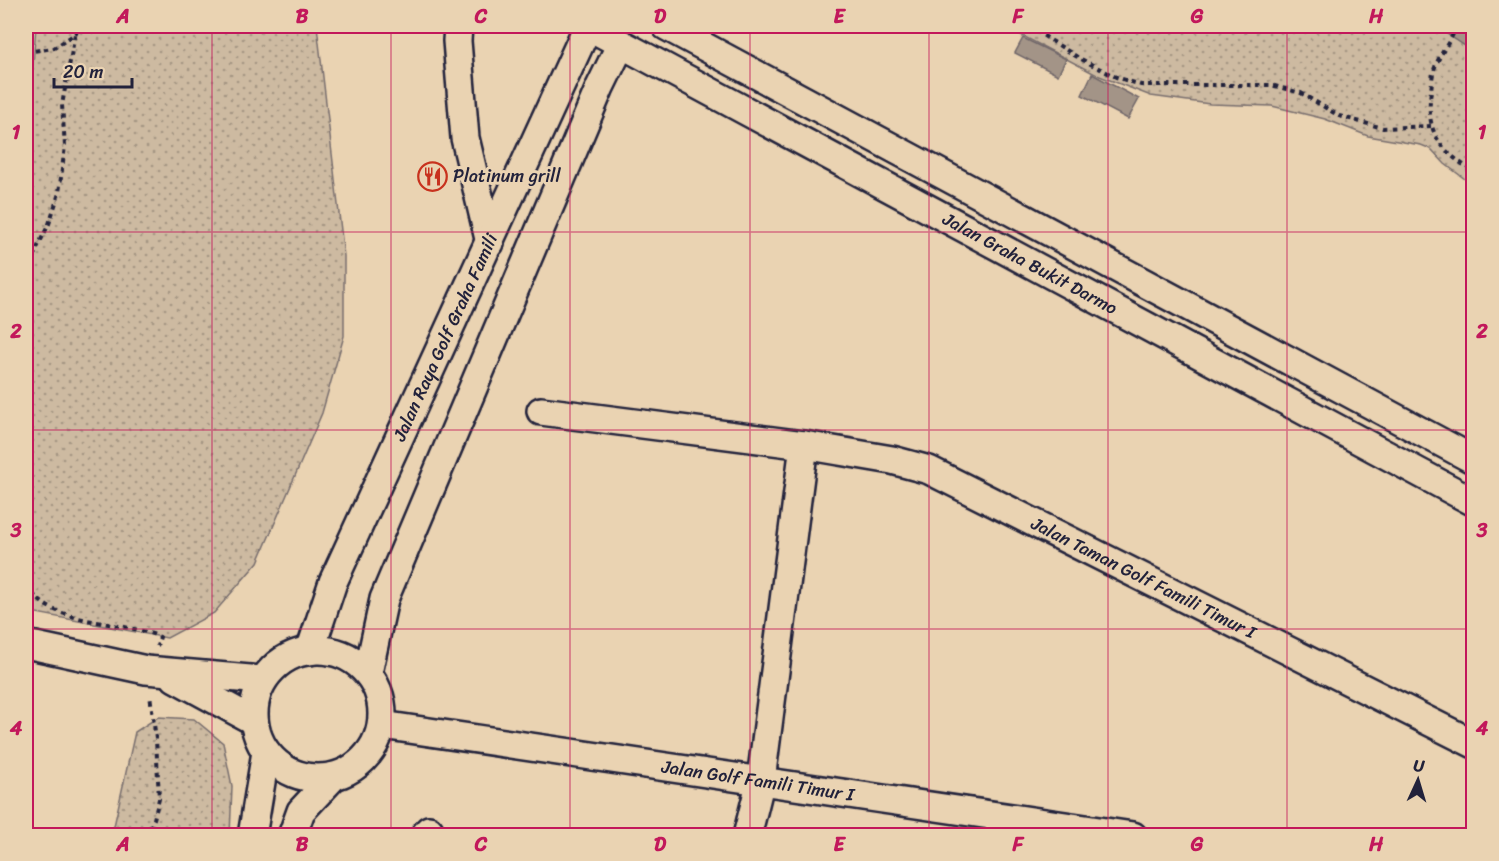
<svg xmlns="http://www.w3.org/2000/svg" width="1499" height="861" font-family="Sriracha,sans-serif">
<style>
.grass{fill:url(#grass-dots);stroke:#786e6e;stroke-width:1.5}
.water{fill:#a39487;stroke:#6f6669;stroke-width:1.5}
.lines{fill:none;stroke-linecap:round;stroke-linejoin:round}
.minor-casing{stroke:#22223b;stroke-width:32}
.path{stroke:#22223b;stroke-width:4;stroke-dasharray:4.5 4.5;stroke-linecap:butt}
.minor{stroke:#ead3b2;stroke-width:27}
.grid{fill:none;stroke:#c2185b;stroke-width:1.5;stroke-opacity:0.55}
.labels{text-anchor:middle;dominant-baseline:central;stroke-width:6;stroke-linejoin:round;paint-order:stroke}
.poi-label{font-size:18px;fill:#22223b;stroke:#ead3b2;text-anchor:start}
.street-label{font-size:18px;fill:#22223b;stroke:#ead3b2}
.neatline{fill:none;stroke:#c2185b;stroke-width:2}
.grid-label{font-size:20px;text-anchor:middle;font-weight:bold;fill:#c2185b}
</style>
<defs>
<pattern id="grass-dots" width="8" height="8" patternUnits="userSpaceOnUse" patternTransform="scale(1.5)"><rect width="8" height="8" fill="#cdbaa1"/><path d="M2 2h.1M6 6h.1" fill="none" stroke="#a69784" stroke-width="1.8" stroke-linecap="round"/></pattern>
</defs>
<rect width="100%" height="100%" fill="#ead3b2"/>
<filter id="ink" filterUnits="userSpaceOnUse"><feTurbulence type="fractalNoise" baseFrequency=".0167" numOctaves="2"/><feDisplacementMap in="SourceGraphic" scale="12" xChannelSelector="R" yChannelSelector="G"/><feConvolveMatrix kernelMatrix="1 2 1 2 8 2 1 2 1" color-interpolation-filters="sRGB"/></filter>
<g filter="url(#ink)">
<g class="grass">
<path d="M36,26h281l27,230v80l-22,77 -64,149 -44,51 -47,25 -141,-27v-464z"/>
<path d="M1004,26h469v159l-28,-21 -14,-15 -10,-4 -53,-9 -43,-17 -53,-13 -62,-2 -59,-8 -54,-21z"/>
<path d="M158,717l36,2 29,24 9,43 -2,49h-118l23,-103z"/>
</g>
<g class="water">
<path d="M1435,26h38v45l-8,-25z"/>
<path d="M1023,38l43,21 -8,16 -43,-22z"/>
<path d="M1092,74l47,25 -11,20 -46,-24z"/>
</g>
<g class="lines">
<defs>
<g id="minor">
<path d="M458,26l-1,15 8,97 25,105"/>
<path id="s1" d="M588,26l886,476"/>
<path d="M666,26l808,434"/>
<path id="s2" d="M541,411l263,34 88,15 37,10 545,274"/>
<path d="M26,644l120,26 116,10"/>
<circle cx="318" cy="714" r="64"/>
<path id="s3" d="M310,651l23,-69 255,-556"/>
<path d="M368,673l16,-74 216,-512 21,-43"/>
<path d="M175,678l79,43"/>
<path id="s4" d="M382,725l751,111"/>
<path d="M252,836l14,-84"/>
<path d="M292,836l9,-25 32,-34"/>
<path d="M424,836l5,-6"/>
<path d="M747,836l14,-56 43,-335"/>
</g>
</defs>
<use href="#minor" class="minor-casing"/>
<g class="path">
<path d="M1028,26l51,32 37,19 25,8h130l30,8 38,23 44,12 48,-2"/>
<path d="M1457,26c-6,14 -17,28 -22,41 -3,7 -3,16 -4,24 -6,42 9,59 43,81"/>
<path d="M75,34l6,-8"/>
<path d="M26,52l28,-4 21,-14 -13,71 3,41 -6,47 -10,31 -14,28 -6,33 1,44 -4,19"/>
<path d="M26,587c6,6 13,14 21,19 34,19 77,16 113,31l-3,9"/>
<path d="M146,836l8,-17 5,-20 -3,-60 -6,-44"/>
</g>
<use href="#minor" class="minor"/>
</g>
</g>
<path class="grid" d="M212,26v810M391,26v810M570,26v810M750,26v810M929,26v810M1108,26v810M1287,26v810M26,232h1448M26,430h1448M26,629h1448"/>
<defs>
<symbol id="restaurant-ring" viewBox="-11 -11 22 22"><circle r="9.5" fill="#ead3b2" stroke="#c8321e" stroke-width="1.5"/><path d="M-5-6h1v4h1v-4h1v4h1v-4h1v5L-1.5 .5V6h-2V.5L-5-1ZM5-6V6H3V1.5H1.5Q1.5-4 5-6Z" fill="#c8321e"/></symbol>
</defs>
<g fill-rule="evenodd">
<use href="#restaurant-ring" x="416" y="160" width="33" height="33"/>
</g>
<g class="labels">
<g class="poi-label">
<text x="453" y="176">Platinum grill</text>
</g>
<g class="street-label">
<text stroke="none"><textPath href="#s1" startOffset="502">Jalan Graha Bukit Darmo</textPath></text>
<text stroke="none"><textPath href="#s3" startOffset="342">Jalan Raya Golf Graha Famili</textPath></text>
<text stroke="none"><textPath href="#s2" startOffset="633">Jalan Taman Golf Famili Timur I</textPath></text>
<text stroke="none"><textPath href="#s4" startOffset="380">Jalan Golf Famili Timur I</textPath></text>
</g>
</g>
<rect width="1499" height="861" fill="none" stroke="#ead3b2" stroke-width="66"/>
<g transform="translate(1418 780) rotate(4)" stroke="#ead3b2" stroke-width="4.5" paint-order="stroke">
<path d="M0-4.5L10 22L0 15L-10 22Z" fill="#22223b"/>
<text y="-9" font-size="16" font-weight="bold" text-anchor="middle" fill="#22223b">U</text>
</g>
<path d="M54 78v9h78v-9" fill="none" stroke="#22223b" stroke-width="3"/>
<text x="63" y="78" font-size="18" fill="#22223b" stroke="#ead3b2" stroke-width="4.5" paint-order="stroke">20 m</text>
<rect x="33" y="33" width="1433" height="795" class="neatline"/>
<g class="grid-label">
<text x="123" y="23">A</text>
<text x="302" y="23">B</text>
<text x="481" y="23">C</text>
<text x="660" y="23">D</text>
<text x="839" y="23">E</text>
<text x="1018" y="23">F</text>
<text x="1197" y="23">G</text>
<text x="1376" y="23">H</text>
<text x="16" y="139">1</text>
<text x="1482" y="139">1</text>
<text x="16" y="338">2</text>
<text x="1482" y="338">2</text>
<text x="16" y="537">3</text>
<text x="1482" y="537">3</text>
<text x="16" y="735">4</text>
<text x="1482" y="735">4</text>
<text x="123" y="851">A</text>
<text x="302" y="851">B</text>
<text x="481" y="851">C</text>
<text x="660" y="851">D</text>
<text x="839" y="851">E</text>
<text x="1018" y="851">F</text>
<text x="1197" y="851">G</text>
<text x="1376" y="851">H</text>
</g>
</svg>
